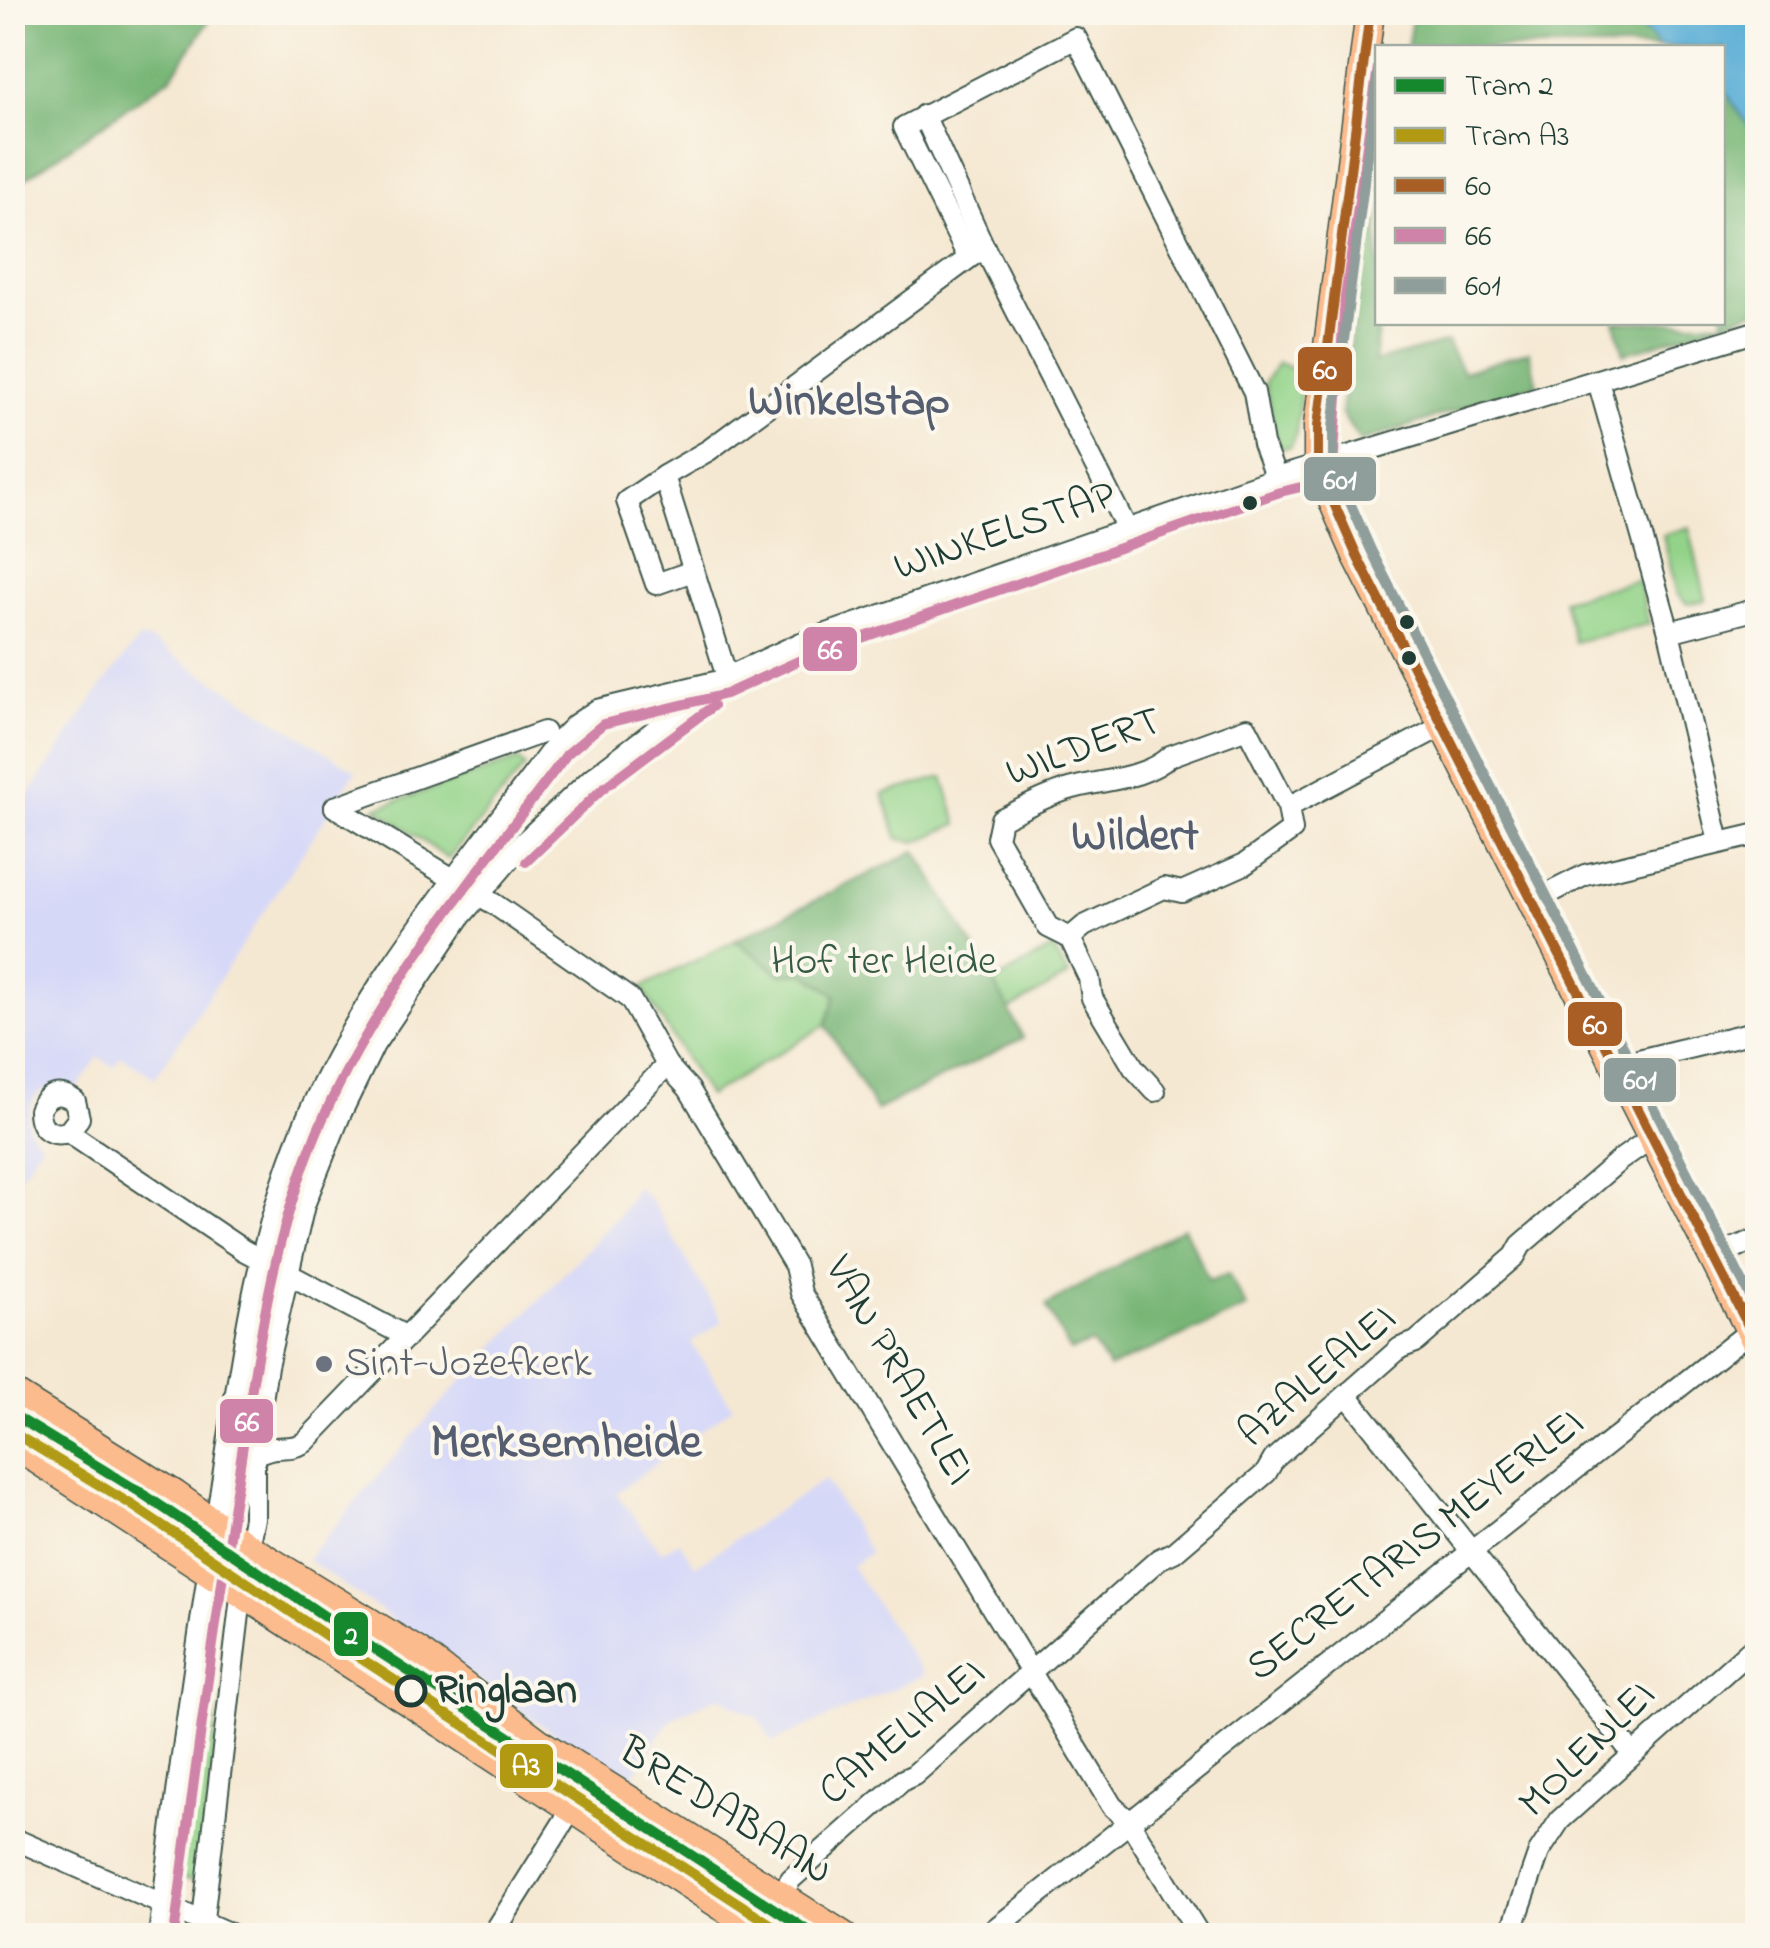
<svg xmlns="http://www.w3.org/2000/svg" width="1770" height="1948" font-family="'Indie Flower',sans-serif">
<style>
.built{fill:#d6d8f8}
.green{fill:#93d389;stroke:#59885e;stroke-width:2.5}
.forest{fill:#76b575;stroke:#4a7954;stroke-width:2.5}
.water{fill:#5aaed6;stroke:#3c7685;stroke-width:2.5}
.lines{fill:none;stroke-linecap:round;stroke-linejoin:round}
.minor-casing{stroke:#3f574c;stroke-width:24}
.major-casing{stroke:#3f574c;stroke-width:31}
.minor{stroke:#fff;stroke-width:20}
.major{stroke:#fbbb8d;stroke-width:28}
.bus-1-casing{stroke:#fbf7ec;stroke-width:18}
.bus-2-casing{stroke:#fbf7ec;stroke-width:18}
.bus-3-casing{stroke:#fbf7ec;stroke-width:18}
.bus-1{stroke:#a85e24;stroke-width:10}
.bus-2{stroke:#d083a8;stroke-width:10}
.bus-3{stroke:#8f9e9a;stroke-width:10}
.tram-1-casing{stroke:#fbf7ec;stroke-width:18}
.tram-2-casing{stroke:#fbf7ec;stroke-width:18}
.tram-1{stroke:#15882e;stroke-width:10}
.tram-2{stroke:#b19a12;stroke-width:10}
.bus-dot{fill:#1f3d34;stroke:#fbf7ec;stroke-width:4}
.worship-dot{fill:#6b7280;stroke:#fbf7ec;stroke-width:4}
.stop-dot{fill:#fbf7ec;stroke:#1f3d34;stroke-width:5}
.labels{text-anchor:middle;dominant-baseline:central;stroke-width:8;stroke-linejoin:round;paint-order:stroke}
.street-label{font-size:42px;fill:#1f3d34;stroke:#fbf7ec}
.park-label{font-size:42px;fill:#365b45;stroke:#fbf7ec}
.worship-label{font-size:42px;fill:#5b616d;stroke:#fbf7ec;text-anchor:start}
.stop-label{font-size:42px;font-weight:bold;fill:#1f3d34;stroke:#fbf7ec;text-anchor:start}
.neighbourhood-label{font-size:45px;font-weight:bold;fill:#555d70;stroke:#fbf7ec}
.quarter-label{font-size:48px;font-weight:bold;fill:#555d70;stroke:#fbf7ec}
.line-badge{stroke:#fbf7ec;stroke-width:4}
.badge-label{font-size:28px;text-anchor:middle;font-weight:bold;fill:#fff}
</style>
<rect width="100%" height="100%" fill="#fbf7ec"/>
<filter id="ink" filterUnits="userSpaceOnUse"><feTurbulence type="fractalNoise" baseFrequency=".01" numOctaves="2"/><feDisplacementMap in="SourceGraphic" scale="20" xChannelSelector="R" yChannelSelector="G"/><feConvolveMatrix kernelMatrix="1 2 1 2 8 2 1 2 1" color-interpolation-filters="sRGB"/></filter>
<filter id="wash" filterUnits="userSpaceOnUse"><feTurbulence type="fractalNoise" baseFrequency=".0048" numOctaves="4" result="noise"/><feDisplacementMap in="SourceGraphic" scale="40" xChannelSelector="R" yChannelSelector="G"/><feGaussianBlur stdDeviation="2.25" result="paint"/><feColorMatrix in="noise" values="0 0 0 0 0 0 0 0 0 0 0 0 0 0 0 0 0 1.4 0 .05"/><feComposite in="paint" operator="in"/></filter>
<g filter="url(#wash)">
<rect width="100%" height="100%" fill="#f5e8d2"/>
<g class="built">
<path d="M139,639l10,1 207,131 -201,307 -34,-22 -7,11 -16,-10 -22,33 -30,-2 -7,5 -6,7 -6,19 2,9 12,16 -28,43v-386l14,-3 72,-108z"/>
<path d="M637,1187l14,14 72,120 -32,22 42,64 -117,86 45,59 18,-11 16,25 130,-87 45,74 -19,13 73,109 -151,67 -14,-23 -40,-23 -48,22 -44,67 -320,-226 130,-152 181,-190z"/>
</g>
<g class="green">
<path d="M1278,363l25,9 -7,62 -6,13 -12,1 -13,-66z"/>
<path d="M1689,527l17,73 -19,4 -10,-10 -14,-59z"/>
<path d="M1638,580l11,44 -75,18 -11,-42z"/>
<path d="M518,760l7,7 -77,92 -72,-51z"/>
<path d="M943,777l15,47 -42,18 -18,-3 -15,-45z"/>
<path d="M916,851l78,131 58,-34 17,27 -61,36 15,27 -147,72 -50,-85 -118,71 -66,-109z"/>
<path d="M201,1691l13,2 1,58 -17,129 -22,-2z"/>
</g>
<g class="forest">
<path d="M13,12h201v1l-42,63 -159,111z"/>
<path d="M1413,13h344v297l-34,12 -1,-274h-315z"/>
<path d="M1375,155l2,1 2,167 -5,39 73,-20 16,30 66,-21 8,33 -177,58 -19,-29z"/>
<path d="M1615,322h106v1l-97,31z"/>
<path d="M916,851l78,131 29,56 -147,72 -50,-85 10,-30 -31,-22 -25,1 -45,-34z"/>
<path d="M1184,1227l25,54 19,-7 19,34 -138,60 -17,-25 -22,8 -24,-45z"/>
</g>
<path class="water" d="M1628,13h129v45l-5,10 5,17v53l-34,-49 -1,-41 -63,-1z"/>
</g>
<g filter="url(#ink)">
<g class="lines">
<defs>
<g id="minor">
<path d="M924,115l60,132 143,282"/>
<path d="M968,257l-64,-130 172,-89 178,354 9,52 13,34"/>
<path d="M1598,381l71,251"/>
<path d="M664,476l-37,25 29,83 37,-13"/>
<path d="M727,677l-63,-201 45,-26 275,-203"/>
<path d="M335,807l159,97 136,95 37,66 22,24 106,177 6,27 311,513 17,15 71,115"/>
<path d="M335,807l209,-75"/>
<path d="M1288,807l4,23 -47,34 -63,28 -18,-4 -80,38 -14,12 -22,-11 -51,-89 4,-19c21,-10 42,-22 65,-29 33,-11 77,-9 104,-34l77,-28 41,79 156,-82"/>
<path d="M1719,842l-50,-210 89,-23"/>
<path d="M1532,902l53,-27 173,-41"/>
<path d="M1070,938l19,40 3,20 42,70 21,23"/>
<path d="M1614,1066l144,-35"/>
<path d="M68,1132l11,-14 -4,-17c-15,-11 -28,-8 -36,9 0,18 11,27 29,22l175,118 164,87"/>
<path d="M1711,1257l47,-18"/>
<path d="M1347,1395l285,358"/>
<path d="M243,1455c12,1 16,-3 27,-6 13,-3 22,1 35,-7l362,-377"/>
<path d="M12,1838l223,98"/>
<path d="M781,1895l10,-16 112,-99 11,-5 245,-216 15,-7 92,-79 8,-14 126,-111 16,-6 99,-86 6,-11 99,-85 31,-22"/>
<path d="M159,1936c19,-160 42,-320 67,-479 17,-113 33,-223 77,-330 59,-141 163,-261 253,-383l19,-19 22,-15 118,-28"/>
<path d="M201,1936l44,-373 9,-45v-62l13,-90 37,-161 36,-90 34,-70 87,-129 63,-74 68,-64 129,-98 80,-37 475,-165 482,-147"/>
<path d="M492,1936l81,-129"/>
<path d="M986,1936l764,-605"/>
<path d="M1510,1936l29,-84 21,-32 198,-177"/>
</g>
<g id="major">
<path d="M1370,12l-52,414v41l39,89 401,790"/>
<path d="M12,1393l163,102 72,52 171,105 123,92 303,192"/>
<path d="M12,1443l756,493"/>
</g>
</defs>
<use href="#minor" class="minor-casing"/>
<use href="#major" class="major-casing"/>
<use href="#minor" class="minor"/>
<use href="#major" class="major"/>
<defs>
<path id="bus-1" d="M1370,12l-52,414v41l39,89 401,789"/>
<g id="bus-2">
<path d="M1333,468l12,-170 33,-231"/>
<path d="M526,862l76,-73 111,-83"/>
<path d="M174,1936c19,-153 40,-306 64,-458 18,-117 33,-237 79,-346 60,-140 160,-258 250,-378l36,-30 123,-30 81,-37 473,-165 42,-10"/>
</g>
<path id="bus-3" d="M1378,73l-45,354v37l38,86 387,762"/>
</defs>
<use href="#bus-1" class="bus-1-casing"/>
<use href="#bus-2" class="bus-2-casing"/>
<use href="#bus-3" class="bus-3-casing"/>
<use href="#bus-1" class="bus-1"/>
<use href="#bus-2" class="bus-2"/>
<use href="#bus-3" class="bus-3"/>
<defs>
<path id="tram-1" d="M12,1414l128,78 205,138 471,306"/>
<path id="tram-2" d="M12,1432l120,73 205,138 452,293"/>
</defs>
<use href="#tram-1" class="tram-1-casing"/>
<use href="#tram-2" class="tram-2-casing"/>
<use href="#tram-1" class="tram-1"/>
<use href="#tram-2" class="tram-2"/>
</g>
</g>
<g class="bus-dot">
<circle cx="1250" cy="503" r="9"/>
<circle cx="1407" cy="622" r="9"/>
<circle cx="1409" cy="658" r="9"/>
</g>
<circle class="worship-dot" cx="324" cy="1364" r="10"/>
<circle class="stop-dot" cx="411" cy="1691" r="14"/>
<g class="labels">
<g class="street-label">
<text transform="translate(1005 532) rotate(-19)">WINKELSTAP</text>
<text transform="translate(1084 748) rotate(-20)">WILDERT</text>
<text transform="translate(898 1371) rotate(60)">VAN PRAETLEI</text>
<text transform="translate(1318 1377) rotate(-41)">AZALEALEI</text>
<text transform="translate(1416 1546) rotate(-38)">SECRETARIS MEYERLEI</text>
<text transform="translate(903 1733) rotate(-40)">CAMELIALEI</text>
<text transform="translate(1588 1750) rotate(-45)">MOLENLEI</text>
<text transform="translate(725 1812) rotate(32)">BREDABAAN</text>
</g>
<g class="park-label">
<text x="884" y="962">Hof ter Heide</text>
</g>
<g class="worship-label">
<text x="344" y="1364">Sint-Jozefkerk</text>
</g>
<g class="stop-label">
<text x="435" y="1691">Ringlaan</text>
</g>
<g class="neighbourhood-label">
<text x="849" y="403">Winkelstap</text>
<text x="1135" y="838">Wildert</text>
</g>
<g class="quarter-label">
<text x="566" y="1444">Merksemheide</text>
</g>
</g>
<g class="line-badge">
<rect x="1296" y="345" width="58" height="48" rx="10" fill="#a85e24"/>
<rect x="1302" y="455" width="76" height="48" rx="10" fill="#8f9e9a"/>
<rect x="801" y="625" width="58" height="48" rx="10" fill="#d083a8"/>
<rect x="1566" y="1000" width="58" height="48" rx="10" fill="#a85e24"/>
<rect x="1602" y="1056" width="76" height="48" rx="10" fill="#8f9e9a"/>
<rect x="218" y="1397" width="57" height="48" rx="10" fill="#d083a8"/>
<rect x="332" y="1610" width="38" height="48" rx="10" fill="#15882e"/>
<rect x="498" y="1742" width="57" height="48" rx="10" fill="#b19a12"/>
</g>
<g class="badge-label">
<text x="1325" y="379">60</text>
<text x="1340" y="489">601</text>
<text x="830" y="659">66</text>
<text x="1595" y="1034">60</text>
<text x="1640" y="1089">601</text>
<text x="247" y="1431">66</text>
<text x="351" y="1644">2</text>
<text x="526" y="1775">A3</text>
</g>
<rect width="1770" height="1948" fill="none" stroke="#fbf7ec" stroke-width="50"/>
<rect x="1375" y="45" width="350" height="280" fill="#fbf7ec" stroke="#a3ada2" stroke-width="2.5"/>
<rect x="1395" y="78" width="50" height="15" fill="#15882e" stroke="#a3ada2" stroke-width="2.5"/>
<text x="1465" y="95" font-size="30" fill="#1f3d34">Tram 2</text>
<rect x="1395" y="128" width="50" height="15" fill="#b19a12" stroke="#a3ada2" stroke-width="2.5"/>
<text x="1465" y="145" font-size="30" fill="#1f3d34">Tram A3</text>
<rect x="1395" y="178" width="50" height="15" fill="#a85e24" stroke="#a3ada2" stroke-width="2.5"/>
<text x="1465" y="195" font-size="30" fill="#1f3d34">60</text>
<rect x="1395" y="228" width="50" height="15" fill="#d083a8" stroke="#a3ada2" stroke-width="2.5"/>
<text x="1465" y="245" font-size="30" fill="#1f3d34">66</text>
<rect x="1395" y="278" width="50" height="15" fill="#8f9e9a" stroke="#a3ada2" stroke-width="2.5"/>
<text x="1465" y="295" font-size="30" fill="#1f3d34">601</text>
</svg>
